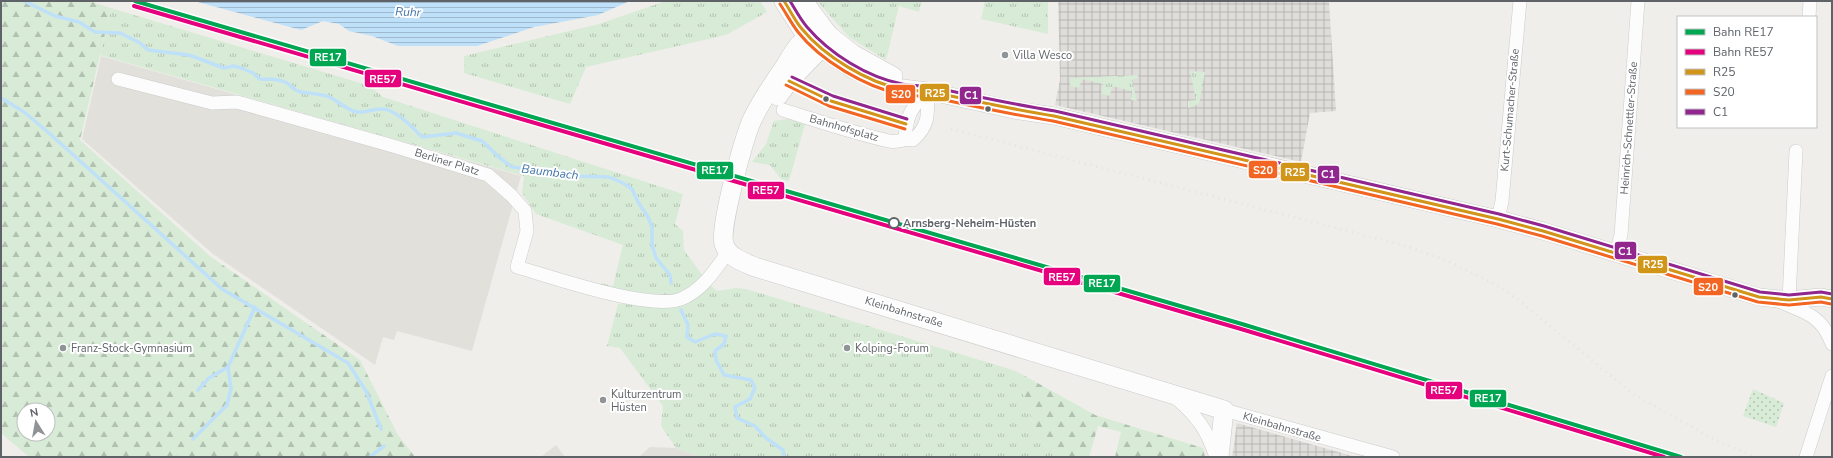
<svg xmlns="http://www.w3.org/2000/svg" width="1833" height="458" font-family="'Nunito Sans',sans-serif">
<style>
.industrial{fill:url(#industrial-grid)}
.education{fill:#e2e0da}
.grass{fill:url(#grass-tufts)}
.forest{fill:url(#forest-firs);fill-rule:evenodd}
.garden{fill:url(#garden-dots)}
.water{fill:url(#water-rules)}
.lines{fill:none;stroke-linecap:round;stroke-linejoin:round}
.stream{stroke:#bfe0f9;stroke-width:3.5}
.minor-casing{stroke:#cbcccc;stroke-width:14}
.tertiary-casing{stroke:#cbcccc;stroke-width:18}
.secondary-casing{stroke:#cacacb;stroke-width:20}
.minor{stroke:#fdfcfc;stroke-width:13}
.tertiary{stroke:#fdfcfc;stroke-width:17}
.secondary{stroke:#fdfcfc;stroke-width:19}
.rail{stroke:#e4e4e4;stroke-width:3;stroke-dasharray:1 5;stroke-linecap:butt}
.bus-1-casing{stroke:#fff;stroke-width:6}
.bus-2-casing{stroke:#fff;stroke-width:6}
.bus-3-casing{stroke:#fff;stroke-width:6}
.bus-1{stroke:#d1951a;stroke-width:3}
.bus-2{stroke:#f26522;stroke-width:3}
.bus-3{stroke:#91268f;stroke-width:3}
.rail-1-casing{stroke:#fff;stroke-width:7}
.rail-2-casing{stroke:#fff;stroke-width:7}
.rail-1{stroke:#00a651;stroke-width:4}
.rail-2{stroke:#e5007d;stroke-width:4}
.poi-dot{fill:#919496;stroke:#fff;stroke-width:1.5}
.bus-dot{fill:#5f6368;stroke:#fff;stroke-width:1.5}
.stop-dot{fill:#fff;stroke:#5f6368;stroke-width:2}
.labels{text-anchor:middle;dominant-baseline:central;stroke-width:4;stroke-linejoin:round;paint-order:stroke}
.poi-label{font-size:11px;fill:#5f6368;stroke:#fff;text-anchor:start}
.street-label{font-size:11px;fill:#5f6368;stroke:#fff}
.stop-label{font-size:11px;font-weight:bold;fill:#5f6368;stroke:#fff;text-anchor:start}
.water-label{font-size:12px;font-style:italic;fill:#4174aa;stroke:#fff}
.line-badge{stroke:#fff;stroke-width:1.5}
.badge-label{font-size:11px;text-anchor:middle;font-weight:bold;fill:#fff}
</style>
<defs>
<pattern id="industrial-grid" width="8" height="8" patternUnits="userSpaceOnUse"><rect width="8" height="8" fill="#dfddda"/><path d="M0 4h8M4 0v8" fill="none" stroke="#b8b7b5"/></pattern>
<pattern id="grass-tufts" width="24" height="20" patternUnits="userSpaceOnUse"><rect width="24" height="20" fill="#d8ebd6"/><path d="M3 7l-1-3M5 7V3M7 7l1-3M15 17l-1-3M17 17v-4M19 17l1-3" fill="none" stroke="#b2c2b1"/></pattern>
<pattern id="forest-firs" width="22" height="20" patternUnits="userSpaceOnUse"><rect width="22" height="20" fill="#d8ebd6"/><path d="M5 1l3.5 6h-7zM16 11l3.5 6h-7z" fill="#b2c2b1"/></pattern>
<pattern id="garden-dots" width="8" height="8" patternUnits="userSpaceOnUse"><rect width="8" height="8" fill="#d8ebd6"/><path d="M2 2h.1M6 6h.1" fill="none" stroke="#b2c2b1" stroke-width="1.8" stroke-linecap="round"/></pattern>
<pattern id="water-rules" width="6" height="5" patternUnits="userSpaceOnUse"><rect width="6" height="5" fill="#bfe0f9"/><path d="M0 2.5h6" fill="none" stroke="#9eb9cd"/></pattern>
</defs>
<rect width="100%" height="100%" fill="#efeeea"/>
<g class="industrial">
<path d="M1058,1h271l7,110 -26,2 -9,49 -246,-57 5,-25z"/>
<path d="M1237,423l119,34h-124z"/>
</g>
<g class="education">
<path d="M101,56l420,120 -49,175 -75,-20 -3,9 -11,-3 -8,28 -162,-111 -131,-115z"/>
<path d="M556,445l9,12h-24z"/>
<path d="M650,447l26,1 24,9h-61z"/>
</g>
<g class="grass">
<path d="M666,1h94l7,11 -41,23 -140,32 -16,37 -106,-31v-17l135,-32z"/>
<path d="M817,1h105l-3,11 -20,-6 -13,54 -37,-23z"/>
<path d="M985,1h63v33l-67,-15z"/>
<path d="M111,8l259,78 13,11 300,97 -8,30 8,7 1,19 21,29 -18,12 -19,6 -68,-8 1,-6 12,3 10,-41 -87,-31 -14,-21 2,-17 -424,-121z"/>
<path d="M1190,71l15,1 -6,32 -11,4v-7l8,-1z"/>
<path d="M1138,75v3l-6,2 5,21 -6,-1 1,-9 -20,-5 -2,10 -9,-2 2,-10 -21,-5 -3,9 -9,-2v-8z"/>
<path d="M788,119l17,5 -16,57 -8,-2 -11,-14 -18,-3 14,-18 8,-23z"/>
<path d="M707,282l10,9 19,-3 10,1 270,82 21,66 18,20h-355l-24,-9 -15,-22 2,-20 -43,-58 -13,-2 11,-42 56,3 15,-5z"/>
</g>
<g class="forest">
<path d="M1,1h88l22,7 -31,132 131,117 149,103 38,75 17,22h-386l-28,-24zM24,410h24v24h-24z"/>
<path d="M1016,371l79,44 108,33 2,9h-90l6,-25 -23,-6 -9,31h-34l-18,-20z"/>
</g>
<path class="garden" d="M1753,389l31,14 -8,24 -33,-11z"/>
<path class="water" d="M194,1h436l-32,14 -64,12 -57,19h-79l-26,-10 -23,-5 -10,-7 -16,-3 -22,9z"/>
<g class="lines">
<g class="stream">
<path d="M24,1l31,15 24,6 16,10 25,1 20,10 8,7 41,5 35,13 10,-2 7,2 12,5 7,6c9,1 18,-1 27,4 6,4 5,7 14,9 10,2 19,1 28,5 10,4 18,14 29,15 10,1 20,-6 30,-2 13,5 24,17 34,27l34,-4 26,8 18,17 12,9 42,5 13,4 42,1 14,6 9,6 6,13 10,15 4,10v18l4,13 14,17 1,8"/>
<path d="M1,98l23,14 25,21 173,156 126,74 18,28 15,38"/>
<path d="M681,310l7,15 -1,12 8,5 20,-8 11,2 -2,8 -9,7 1,9 8,15 27,5 4,8 -5,11 -15,8 2,11 18,8 11,12 17,12 1,7"/>
<path d="M198,390l11,-12 19,-11"/>
<path d="M193,439l34,-34 4,-16 -3,-22 27,-60"/>
<path d="M176,457h1"/>
<path d="M370,457l14,-11"/>
</g>
<defs>
<g id="minor">
<path d="M1809,17l1,-16"/>
<path d="M118,79l94,24 25,-1 156,44 95,29 24,21 13,15 2,20 -10,36c35,10 132,44 164,32 22,-9 34,-29 47,-47"/>
<path d="M783,110c35,11 70,23 106,31 8,2 15,-3 24,-1 17,-15 15,-27 14,-49"/>
<path d="M905,138c2,-24 6,-29 22,-47"/>
<path d="M1498,219l4,-18 18,-200"/>
<path d="M1616,253l5,-18 17,-234"/>
<path d="M1789,300l7,-149"/>
<path d="M1778,301c26,11 44,14 54,43"/>
<path d="M1176,398c22,19 31,32 40,59"/>
<path d="M1224,410l169,47"/>
<path d="M1806,457l26,-81"/>
</g>
<g id="tertiary">
<path d="M826,32l28,22 40,22"/>
<path d="M821,48l32,22 41,17 33,4 87,19 40,6 444,103 45,12 216,66 30,3 32,-3 11,2"/>
</g>
<g id="secondary">
<path d="M784,1l18,28 16,17"/>
<path d="M803,1l23,31"/>
<path d="M826,32c-10,3 -19,5 -27,13 -6,7 -10,15 -15,23 -12,17 -23,33 -32,52 -8,18 -33,108 -28,124 4,13 19,18 31,23l469,143 -5,47"/>
<path d="M778,96l11,-15 32,-33 5,-16"/>
</g>
</defs>
<use href="#minor" class="minor-casing"/>
<use href="#tertiary" class="tertiary-casing"/>
<use href="#secondary" class="secondary-casing"/>
<use href="#minor" class="minor"/>
<use href="#tertiary" class="tertiary"/>
<use href="#secondary" class="secondary"/>
<path class="rail" d="M951,129l455,117 42,15 45,22 23,15 117,96 86,48 37,15"/>
<defs>
<g id="bus-1">
<path d="M784,1c6,9 11,20 18,28 22,27 66,54 100,60 13,2 26,2 39,5 38,8 75,16 113,22l444,103 45,12 216,66 30,3 32,-3 11,2"/>
<path d="M789,81l42,20 75,23"/>
</g>
<g id="bus-2">
<path d="M780,4c6,9 11,19 18,28 22,28 67,55 102,62 13,2 27,2 40,5 37,8 75,16 113,22l444,103 45,12 216,66 31,3 32,-3 10,2"/>
<path d="M786,85l43,21 76,23"/>
</g>
<g id="bus-3">
<path d="M790,1c5,8 10,18 17,26 23,27 60,50 95,57 13,2 26,2 39,5 38,8 76,16 114,22l444,103 45,12 216,66 29,3 32,-3 11,2"/>
<path d="M792,77l41,19 74,23"/>
</g>
</defs>
<use href="#bus-1" class="bus-1-casing"/>
<use href="#bus-2" class="bus-2-casing"/>
<use href="#bus-3" class="bus-3-casing"/>
<use href="#bus-1" class="bus-1"/>
<use href="#bus-2" class="bus-2"/>
<use href="#bus-3" class="bus-3"/>
<defs>
<path id="rail-1" d="M135,1l1107,323 439,133"/>
<path id="rail-2" d="M134,6l1107,323 423,128"/>
</defs>
<use href="#rail-1" class="rail-1-casing"/>
<use href="#rail-2" class="rail-2-casing"/>
<use href="#rail-1" class="rail-1"/>
<use href="#rail-2" class="rail-2"/>
</g>
<g class="poi-dot">
<circle cx="1005" cy="55" r="4"/>
<circle cx="63" cy="348" r="4"/>
<circle cx="847" cy="348" r="4"/>
<circle cx="603" cy="400" r="4"/>
</g>
<g class="bus-dot">
<circle cx="826" cy="99" r="3.5"/>
<circle cx="988" cy="109" r="3.5"/>
<circle cx="1735" cy="295" r="3.5"/>
</g>
<circle class="stop-dot" cx="894" cy="223" r="5"/>
<g class="labels">
<g class="poi-label">
<text x="1013" y="55">Villa Wesco</text>
<text x="71" y="348">Franz-Stock-Gymnasium</text>
<text x="855" y="348">Kolping-Forum</text>
<text x="611" y="394">Kulturzentrum<tspan x="611" dy="13">Hüsten</tspan></text>
</g>
<g class="street-label">
<text transform="translate(1510 110) rotate(-85)">Kurt-Schumacher-Straße</text>
<text transform="translate(844 128) rotate(16)">Bahnhofsplatz</text>
<text transform="translate(1629 128) rotate(-86)">Heinrich-Schnettler-Straße</text>
<text transform="translate(447 162) rotate(17)">Berliner Platz</text>
<text transform="translate(904 312) rotate(17)">Kleinbahnstraße</text>
<text transform="translate(1282 427) rotate(16)">Kleinbahnstraße</text>
</g>
<g class="stop-label">
<text x="903" y="223">Arnsberg-Neheim-Hüsten</text>
</g>
<g class="water-label">
<text transform="translate(408 12) rotate(2)">Ruhr</text>
<text transform="translate(550 172) rotate(7)">Baumbach</text>
</g>
</g>
<g class="line-badge">
<rect x="309" y="48" width="38" height="19" rx="4" fill="#00a651"/>
<rect x="364" y="69" width="38" height="19" rx="4" fill="#e5007d"/>
<rect x="919" y="83" width="31" height="19" rx="4" fill="#d1951a"/>
<rect x="885" y="84" width="31" height="20" rx="4" fill="#f26522"/>
<rect x="959" y="86" width="23" height="19" rx="4" fill="#91268f"/>
<rect x="1248" y="160" width="30" height="19" rx="4" fill="#f26522"/>
<rect x="696" y="161" width="38" height="19" rx="4" fill="#00a651"/>
<rect x="1280" y="162" width="30" height="20" rx="4" fill="#d1951a"/>
<rect x="1317" y="165" width="23" height="19" rx="4" fill="#91268f"/>
<rect x="747" y="181" width="38" height="19" rx="4" fill="#e5007d"/>
<rect x="1614" y="241" width="23" height="19" rx="4" fill="#91268f"/>
<rect x="1637" y="255" width="31" height="19" rx="4" fill="#d1951a"/>
<rect x="1043" y="267" width="38" height="19" rx="4" fill="#e5007d"/>
<rect x="1083" y="274" width="38" height="19" rx="4" fill="#00a651"/>
<rect x="1693" y="277" width="31" height="19" rx="4" fill="#f26522"/>
<rect x="1425" y="381" width="38" height="19" rx="4" fill="#e5007d"/>
<rect x="1469" y="389" width="38" height="19" rx="4" fill="#00a651"/>
</g>
<g class="badge-label">
<text x="328" y="61">RE17</text>
<text x="383" y="83">RE57</text>
<text x="935" y="97">R25</text>
<text x="901" y="98">S20</text>
<text x="971" y="99">C1</text>
<text x="1263" y="174">S20</text>
<text x="715" y="174">RE17</text>
<text x="1295" y="176">R25</text>
<text x="1328" y="178">C1</text>
<text x="766" y="194">RE57</text>
<text x="1625" y="255">C1</text>
<text x="1653" y="268">R25</text>
<text x="1062" y="281">RE57</text>
<text x="1102" y="287">RE17</text>
<text x="1708" y="291">S20</text>
<text x="1444" y="394">RE57</text>
<text x="1488" y="402">RE17</text>
</g>
<rect width="1833" height="458" fill="none" stroke="#5f6368" stroke-width="4"/>
<rect x="1677" y="16" width="140" height="112" fill="#ffffff" stroke="#bfc1c3"/>
<rect x="1685" y="29" width="20" height="6" fill="#00a651" stroke="#bfc1c3"/>
<text x="1713" y="36" font-size="12" fill="#5f6368">Bahn RE17</text>
<rect x="1685" y="49" width="20" height="6" fill="#e5007d" stroke="#bfc1c3"/>
<text x="1713" y="56" font-size="12" fill="#5f6368">Bahn RE57</text>
<rect x="1685" y="69" width="20" height="6" fill="#d1951a" stroke="#bfc1c3"/>
<text x="1713" y="76" font-size="12" fill="#5f6368">R25</text>
<rect x="1685" y="89" width="20" height="6" fill="#f26522" stroke="#bfc1c3"/>
<text x="1713" y="96" font-size="12" fill="#5f6368">S20</text>
<rect x="1685" y="109" width="20" height="6" fill="#91268f" stroke="#bfc1c3"/>
<text x="1713" y="116" font-size="12" fill="#5f6368">C1</text>
<g transform="translate(36 422) rotate(349)"><circle r="19" fill="#ffffff" stroke="#bfc1c3"/>
<path d="M0-3L7 15L0 10L-7 15Z" fill="#919496"/>
<text y="-6" font-size="11" font-weight="bold" text-anchor="middle" fill="#5f6368">N</text>
</g>
</svg>
